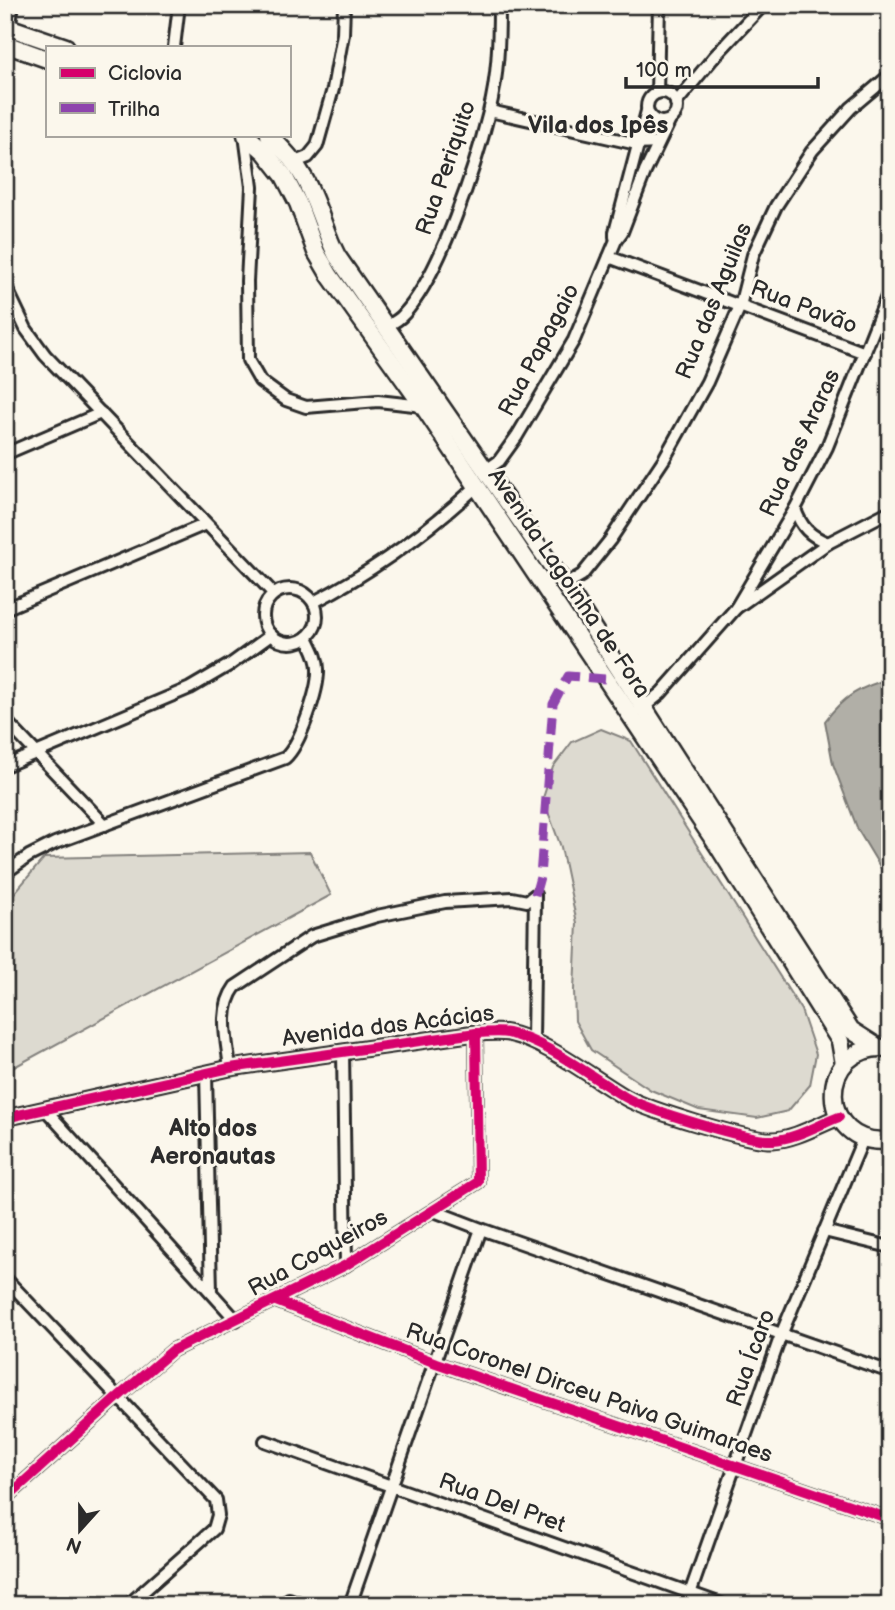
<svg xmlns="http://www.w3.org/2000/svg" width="895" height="1610" font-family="'Balsamiq Sans',sans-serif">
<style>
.green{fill:#dddad0;stroke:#84827e;stroke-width:2}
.water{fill:#b1afa7;stroke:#7b7a75;stroke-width:2}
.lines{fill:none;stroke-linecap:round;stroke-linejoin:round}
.minor-casing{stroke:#2b2b2b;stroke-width:16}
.tertiary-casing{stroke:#2b2b2b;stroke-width:19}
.secondary-casing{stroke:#2b2b2b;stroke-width:21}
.minor{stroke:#fbf7ec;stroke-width:10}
.tertiary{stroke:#fbf7ec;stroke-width:14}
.secondary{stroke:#fbf7ec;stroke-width:16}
.quiet{stroke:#8e44ad;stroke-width:9;stroke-dasharray:18 9;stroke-linecap:butt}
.cycleway-casing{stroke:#fbf7ec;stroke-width:15}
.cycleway{stroke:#d6006c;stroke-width:10}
.labels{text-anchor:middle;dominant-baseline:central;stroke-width:6;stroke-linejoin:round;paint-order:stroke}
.street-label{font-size:23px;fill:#2b2b2b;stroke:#fbf7ec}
.neighbourhood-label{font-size:24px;font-weight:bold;fill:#2b2b2b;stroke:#fbf7ec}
</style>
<rect width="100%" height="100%" fill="#fbf7ec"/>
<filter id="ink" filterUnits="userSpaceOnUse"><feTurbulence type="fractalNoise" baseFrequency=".0143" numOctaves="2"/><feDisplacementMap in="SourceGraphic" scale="14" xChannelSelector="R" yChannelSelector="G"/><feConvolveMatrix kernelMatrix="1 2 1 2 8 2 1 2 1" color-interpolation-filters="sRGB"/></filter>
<g filter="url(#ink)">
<g class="green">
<path d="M601,729l30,12 170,269 15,44 -6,31 -22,26 -31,7 -58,-8 -48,-20 -60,-40 -16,-29 -1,-31 3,-67 -16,-76 -18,-49 10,-31 19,-25z"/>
<path d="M310,852l21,43 -326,177v-168l39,-46z"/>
</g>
<path class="water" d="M890,679v198l-5,-2 -27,-45 -25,-66 -8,-43c18,-24 36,-35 65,-42z"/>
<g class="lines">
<defs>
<g id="minor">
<path d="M9,28l4,-23"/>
<path d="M174,47l5,-42"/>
<circle cx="662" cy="107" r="15"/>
<path d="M657,93l2,-88"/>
<path d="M676,103l38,-46 49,-52"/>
<path d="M490,111l147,33 21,-1"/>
<path d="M245,135l7,52 -5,94 1,79 12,21 26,19 20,7 72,-6 45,5"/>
<path d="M295,162l13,-5 9,-11 16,-57 10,-55 1,-29"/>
<path d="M615,237v-5l32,-121"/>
<path d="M609,257l256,96"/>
<path d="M5,285l21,44 19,26 229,239"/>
<path d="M387,326c6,-3 13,-7 17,-12 36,-39 72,-149 85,-202 9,-35 10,-71 10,-107"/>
<path d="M5,454l96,-41"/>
<path d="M486,470l13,-9 18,-25 57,-96 42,-100 6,-8 23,-60 25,-52"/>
<path d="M795,509c6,18 15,27 33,34"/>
<path d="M565,585l17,-10 28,-35 54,-81 43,-77 33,-76 13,-51 23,-49 36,-55 39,-43 39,-33"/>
<circle cx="290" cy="616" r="27"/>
<path d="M314,602c60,-31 112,-69 162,-115"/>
<path d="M736,608l59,-99 32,-62 63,-158"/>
<path d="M5,609l201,-85"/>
<path d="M640,710l21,-17 75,-85 92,-65 62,-32"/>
<path d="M5,720l100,105"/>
<path d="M5,766l185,-78 41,-24 40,-29"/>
<path d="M5,873l24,-17 26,-13 230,-85c15,-13 34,-69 33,-89 0,-12 -6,-21 -11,-32"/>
<path d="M533,1041l2,-146"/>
<path d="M343,1051l3,214"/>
<path d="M230,1068c-3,-27 -12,-58 5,-81l77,-51 65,-20 68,-14 67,-4 15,3 8,-6"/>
<path d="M206,1073l5,219"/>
<path d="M45,1109l191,211"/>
<path d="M481,1229l409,143"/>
<path d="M824,1231l66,16"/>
<path d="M5,1278l211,222 2,15 -4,14 -86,76"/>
<path d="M276,1301l160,62 454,156"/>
<path d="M265,1441l459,164"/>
<path d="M5,1499l113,-102 55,-47 173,-85 132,-83 -2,-149"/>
<path d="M289,1599l17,6"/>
<path d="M350,1605l131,-376 -47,-18"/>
<path d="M686,1605l95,-270 82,-196"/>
</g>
<path id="tertiary" d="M5,1118l225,-50 246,-35c10,0 22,-2 32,0 38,8 83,44 117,64 20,12 126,45 148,43 22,-1 45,-15 66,-23"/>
<g id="secondary">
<path d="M5,26l61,21"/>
<path d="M5,44l42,15"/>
<path d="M246,135l19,17 19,24 14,27 18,49 14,24 93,130 295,440 122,195 4,23"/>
<path d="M269,135c13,14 26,26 35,43 14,25 20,53 33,78l228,329 286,445 25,16"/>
<path d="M890,1048c-77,-7 -73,102 0,92"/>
</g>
</defs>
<use href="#minor" class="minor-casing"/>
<use href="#tertiary" class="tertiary-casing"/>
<use href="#secondary" class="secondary-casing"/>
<use href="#minor" class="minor"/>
<use href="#tertiary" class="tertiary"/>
<use href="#secondary" class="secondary"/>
<path class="quiet" d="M535,895l5,-18 13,-173 15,-28 38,3"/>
<defs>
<g id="cycleway">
<path d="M5,1118l225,-50 246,-35c10,0 22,-2 32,0 38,8 83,44 117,64 20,12 126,45 148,43 22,-1 45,-15 66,-23"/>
<path d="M276,1301l160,62 454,156"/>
<path d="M5,1499l113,-102 55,-47 173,-85 132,-83 -2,-149"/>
</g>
</defs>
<use href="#cycleway" class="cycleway-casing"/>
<use href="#cycleway" class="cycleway"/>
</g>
</g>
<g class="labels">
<g class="street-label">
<text transform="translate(446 168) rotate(-71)">Rua Periquito</text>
<text transform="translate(714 301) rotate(-68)">Rua das Aguilas</text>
<text transform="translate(804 307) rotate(21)">Rua Pavão</text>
<text transform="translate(539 350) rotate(-62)">Rua Papagaio</text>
<text transform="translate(800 443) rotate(-65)">Rua das Araras</text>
<text transform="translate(569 583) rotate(56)">Avenida Lagoinha de Fora</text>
<text transform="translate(388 1026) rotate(-7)">Avenida das Acácias</text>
<text transform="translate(318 1253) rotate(-29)">Rua Coqueiros</text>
<text transform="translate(751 1358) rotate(-70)">Rua Ícaro</text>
<text transform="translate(589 1393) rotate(19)">Rua Coronel Dirceu Paiva Guimaraes</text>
<text transform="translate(502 1503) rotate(20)">Rua Del Pret</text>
</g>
<g class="neighbourhood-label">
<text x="598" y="125">Vila dos Ipês</text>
<text x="213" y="1128">Alto dos<tspan x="213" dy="28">Aeronautas</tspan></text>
</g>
</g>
<rect width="895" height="1610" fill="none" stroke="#fbf7ec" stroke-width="28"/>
<rect x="14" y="14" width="867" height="1582" fill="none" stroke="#2b2b2b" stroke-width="2.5" filter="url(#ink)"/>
<rect x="46" y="46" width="245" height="91" fill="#fbf7ec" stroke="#a8a59f" stroke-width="2"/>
<rect x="60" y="68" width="35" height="10" fill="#d6006c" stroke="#a8a59f" stroke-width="2"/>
<text x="108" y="80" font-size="21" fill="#2b2b2b">Ciclovia</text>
<rect x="60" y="103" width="35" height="10" fill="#8e44ad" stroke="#a8a59f" stroke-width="2"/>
<text x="108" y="116" font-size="21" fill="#2b2b2b">Trilha</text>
<g transform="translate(80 1530) rotate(201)" stroke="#fbf7ec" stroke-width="5" paint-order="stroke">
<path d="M0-5L12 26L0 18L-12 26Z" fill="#2b2b2b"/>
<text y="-10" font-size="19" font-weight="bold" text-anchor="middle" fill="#2b2b2b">N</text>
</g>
<path d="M626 77v10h192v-10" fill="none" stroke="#2b2b2b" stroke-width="3.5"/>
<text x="636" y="77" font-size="21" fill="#2b2b2b" stroke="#fbf7ec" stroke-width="5" paint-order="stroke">100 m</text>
</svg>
